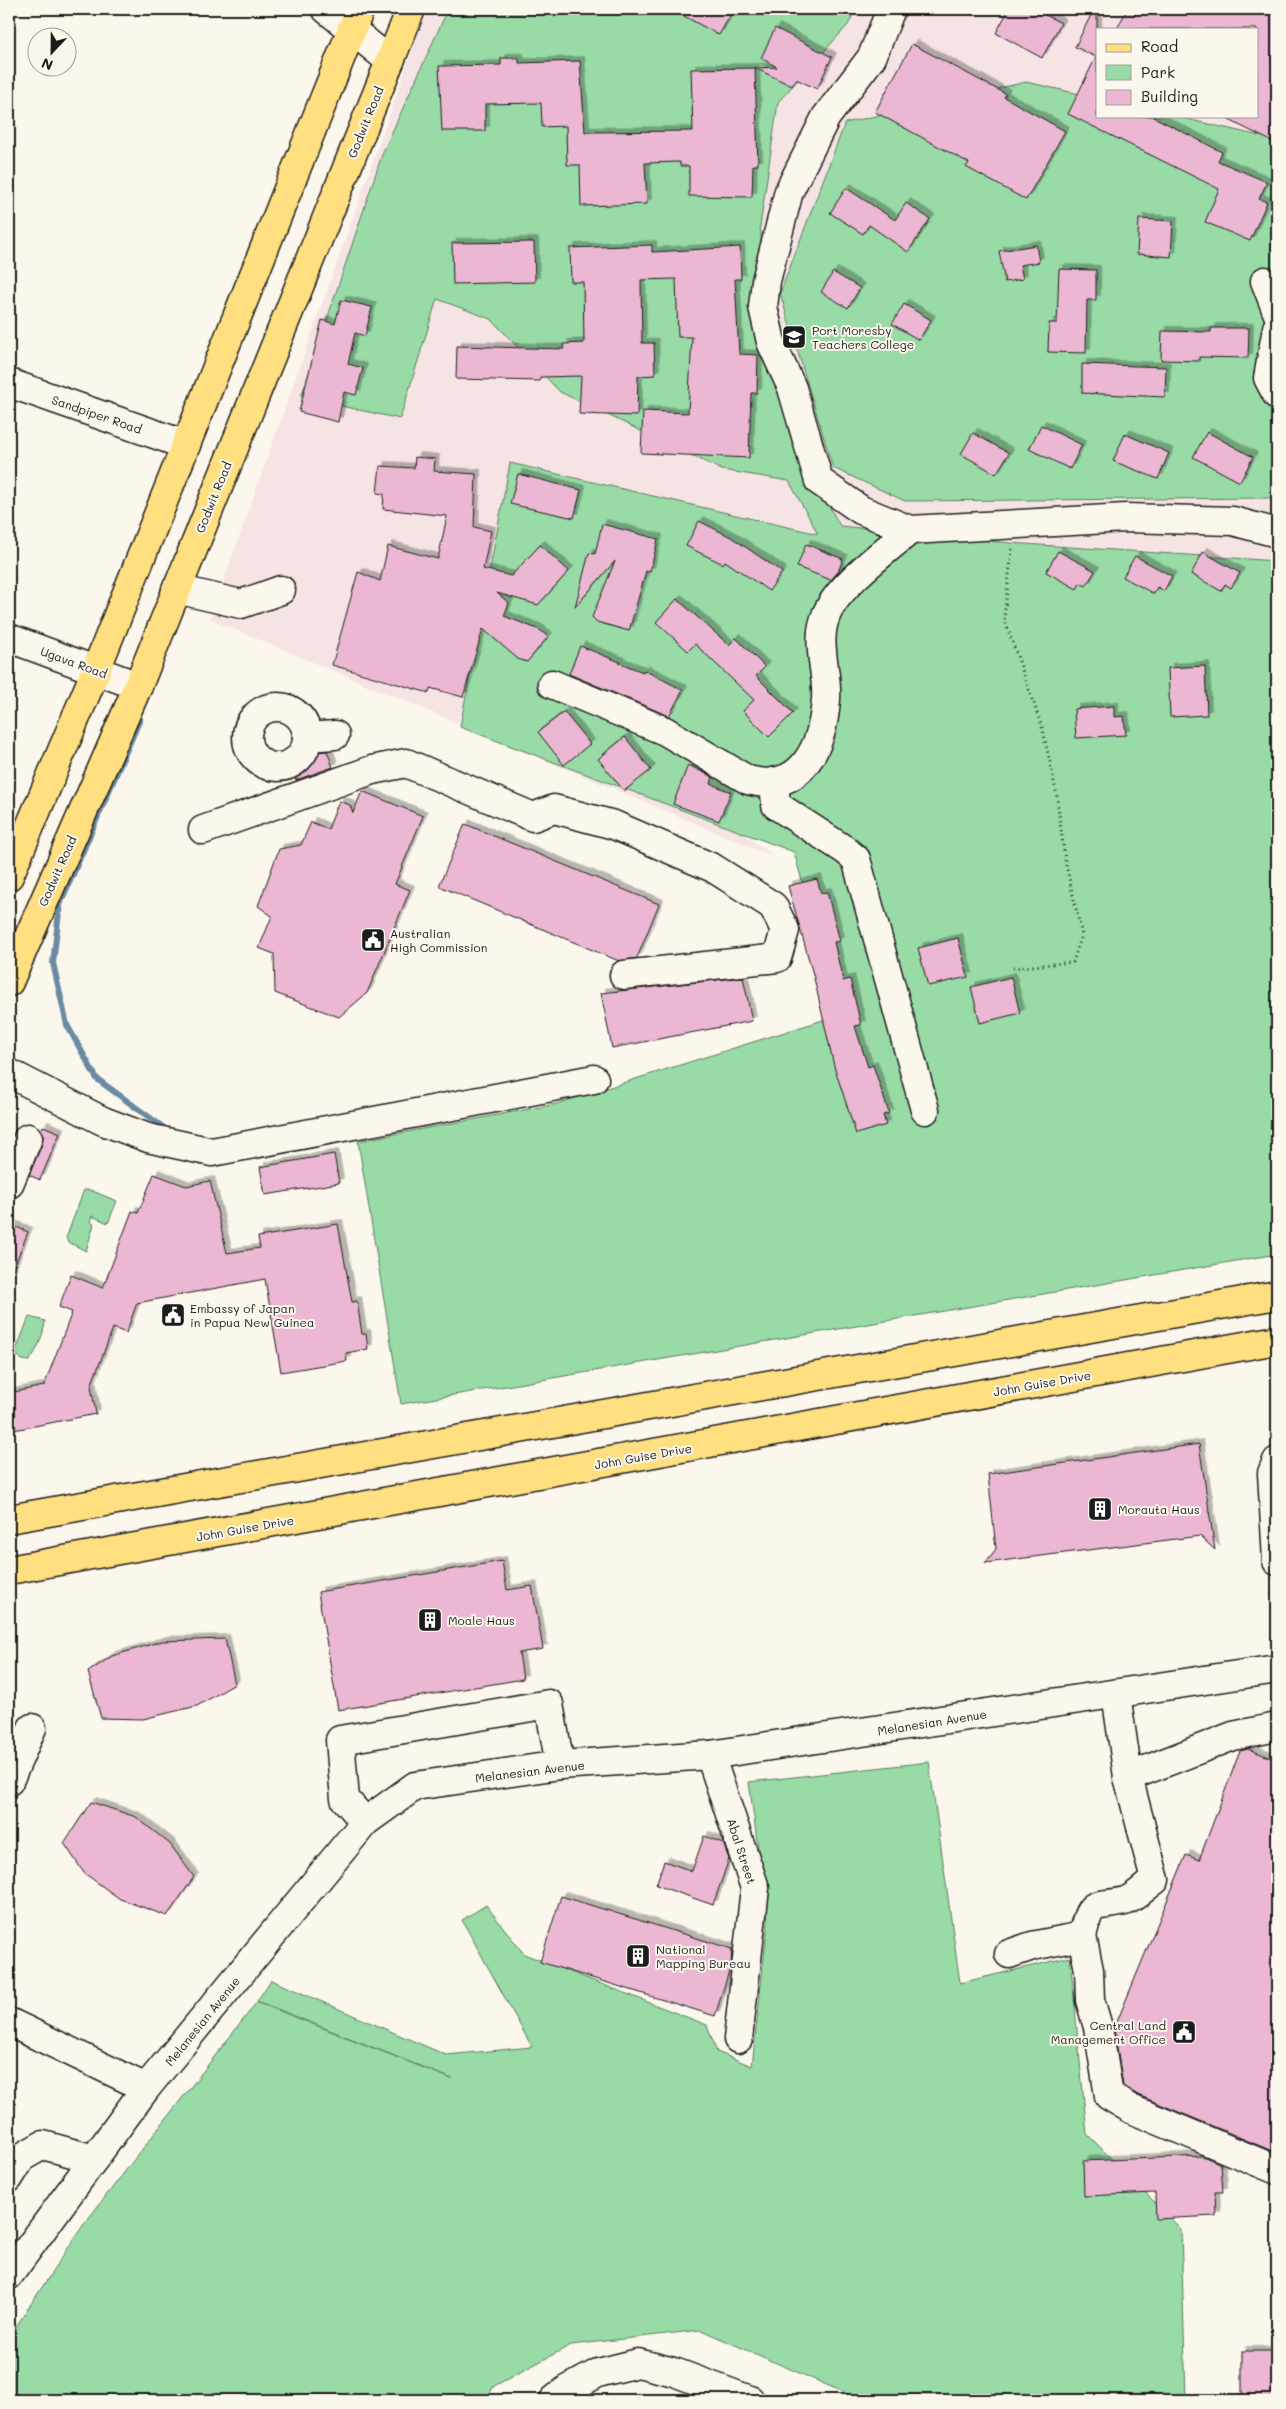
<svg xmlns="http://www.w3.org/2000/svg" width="1286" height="2409" font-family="Mali,sans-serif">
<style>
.built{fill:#f6e4e4;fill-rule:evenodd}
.green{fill:#98dba6;stroke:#5a7c61}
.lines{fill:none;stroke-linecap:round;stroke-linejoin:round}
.stream{stroke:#6b8aa4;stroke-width:6}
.building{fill:#ebb7d3;stroke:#1c1c1c;filter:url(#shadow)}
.minor-casing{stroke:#1c1c1c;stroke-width:31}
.major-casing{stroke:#1c1c1c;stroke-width:31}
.highway-casing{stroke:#1c1c1c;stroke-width:31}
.path{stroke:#1c1c1c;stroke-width:3;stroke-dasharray:1 4;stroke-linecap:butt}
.minor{stroke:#fbf7ec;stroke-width:28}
.major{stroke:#ffdf80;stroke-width:28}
.highway{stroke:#ffdf80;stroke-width:28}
.labels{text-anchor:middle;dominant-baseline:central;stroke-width:4;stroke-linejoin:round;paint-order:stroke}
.street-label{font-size:12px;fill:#1c1c1c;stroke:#fbf7ec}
.poi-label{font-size:12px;fill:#1c1c1c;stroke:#fbf7ec;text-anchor:start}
</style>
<defs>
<filter id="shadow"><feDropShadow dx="4.5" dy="-4.5" stdDeviation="0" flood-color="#0004"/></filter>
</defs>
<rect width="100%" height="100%" fill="#fbf7ec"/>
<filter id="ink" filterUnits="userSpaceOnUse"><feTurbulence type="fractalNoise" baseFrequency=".02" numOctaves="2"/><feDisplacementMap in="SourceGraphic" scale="10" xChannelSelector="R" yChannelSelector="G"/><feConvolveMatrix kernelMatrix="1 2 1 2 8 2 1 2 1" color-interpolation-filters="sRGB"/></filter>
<g filter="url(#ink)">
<path class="built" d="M427,9h850v729l-412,-164 -124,258 34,25 -565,-238zM1097,29h160v87h-160z"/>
<g class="green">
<path d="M448,9h408l-8,16 -70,77 -18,125 29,205 51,94 170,17 267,18v693l-876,150 -43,-263 198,-37 283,-89 -45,-163 -334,-125 50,-264 308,71 -29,-53 -67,-11 -162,-78 -69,-73 -54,-20 -37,120 -99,-22 82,-245z"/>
<path d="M1026,82l71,16v18h77l103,24v358l-372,3 -72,-33 -53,-175 65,-170z"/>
<path d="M84,1190h6l27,11 -9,22 -16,-7 -2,6 4,2 -8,27 -18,-9 -2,-4z"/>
<path d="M29,1317l16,4c-1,12 -8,31 -16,40l-7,-1 -7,-7z"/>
<path d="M929,1762l31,221 110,-26 17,177 94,95 5,171h-325l-160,-70 -130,15 -77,41 -8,14h-477v-56l8,-19 67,-101 173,-222 195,77 -195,-78 14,-21 175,75 86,-8 -70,-127 24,-15 38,49 183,71 10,27 35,14 16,-145 -19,-139z"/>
</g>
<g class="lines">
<path class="stream" d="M140,719l-80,185 -7,59 14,62 30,54 67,49"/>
</g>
<g class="building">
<path d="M671,9h63l-15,26z"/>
<path d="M1009,9h25l27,14 -19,35 -46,-25z"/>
<path d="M1094,9h3v107h55l70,36 -4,9 49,21 -8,17 8,3 -17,39 -45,-19 14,-33 -151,-75 28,-57 -21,-10z"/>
<path d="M1127,9h150v135l-56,-28h36v-87h-140z"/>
<path d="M775,28l57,29 -15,32 -21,-10 -4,7 -37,-18 22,-1 -16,-9z"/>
<path d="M912,44l94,50 -2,3 61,34 -39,69 -60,-33 3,-4 -94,-51z"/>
<path d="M501,58h18v5l61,-2 5,71 108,-1 -2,-62 64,-1 3,97h-5l-1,32 -63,-1v-30h-9v-4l-35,1 2,41 -66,2 -1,-41h-13l-1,-39 -24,1 -1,-24 -56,1v27h-43l-3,-65 62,-1z"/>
<path d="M846,188l49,32 11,-17 24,16 -22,33 -39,-27 -6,9 -33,-21z"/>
<path d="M1139,219l34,2 -2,36 -34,-3z"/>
<path d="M534,242l1,40 -82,2 -1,-41z"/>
<path d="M652,245v7l88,-5 1,32h-6l4,75 19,1 -1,38h-6l-2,65 -108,-5 2,-42 45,2 4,-76h-14l-2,-58 -35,1 1,63h12l1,32 -17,1 -1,40 -58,-2 2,-38 -41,1v4l-84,-2 1,-33 107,3 -1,-5 21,-1 -1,-61h-12l-1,-34z"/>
<path d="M1036,245l3,17 -19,3 3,14 -18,3 -6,-31z"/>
<path d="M1059,269l37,1v30h-9l-1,53 -38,-1 1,-29h8z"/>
<path d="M833,272l27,16 -12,20 -27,-16z"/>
<path d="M341,300l31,7 -7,29 -10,-3 -7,31 15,4 -7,27 -12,-3 -6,30 -39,-10 23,-92 13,4z"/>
<path d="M904,304l27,16 -12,20 -27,-16z"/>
<path d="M1211,328h38l-1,30 -49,-1v4l-38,-1 1,-29 49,1z"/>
<path d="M1082,364l84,3 -1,30 -83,-4z"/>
<path d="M1041,425l41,20 -12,24 -41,-20z"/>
<path d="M1207,432l46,25 -13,25 -47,-25z"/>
<path d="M973,433l36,20 -13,21 -35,-20z"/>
<path d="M1125,434l44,19 -11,26 -45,-18z"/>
<path d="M415,457l20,2 -1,12 42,3 -2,53 17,4 -8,38 28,7 29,-31 29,26 -31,34 -41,-12 12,10 -5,13 36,14 8,7 -21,25 -9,-3 -35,-30 -20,68 -33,-9 -1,5 -97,-28 26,-93 22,9 8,-35 50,13 9,-43 -64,-7 1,-15 -7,-1 3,-27 34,2z"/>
<path d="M518,474l63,16 -7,28 -64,-14z"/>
<path d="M699,521l32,16 51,35 -13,19 -44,-30 -2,3 -37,-18z"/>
<path d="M602,524l56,15 -8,33 -4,-1 -17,60 -32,-9 -5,-5 23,-56 -40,46 14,-54 6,1z"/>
<path d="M806,544l37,15 -5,13 -7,8 -34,-13z"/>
<path d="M1058,551l37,20 -9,15 -6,-3 -3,6 -31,-17z"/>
<path d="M1203,552l37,21 -9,15 -6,-4 -4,7 -30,-17z"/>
<path d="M1135,556l37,20 -8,15 -7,-4 -3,7 -31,-17z"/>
<path d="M677,599l52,46 7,-7 29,29 -9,9 37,37 -24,24 -26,-26 11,-11 -59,-56 -7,7 -32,-29z"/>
<path d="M580,646l40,16 -1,2 1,-1 23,9 1,-2 39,20 -14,26 -100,-42z"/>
<path d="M1205,666l2,49 -37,2 -2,-49z"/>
<path d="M1114,706v11l10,-1 2,19 -50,3 -2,-29z"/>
<path d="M564,712l26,32 -26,21 -26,-33z"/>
<path d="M625,737l26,33 -27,21 -26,-32z"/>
<path d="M327,751l6,16 -37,13 -6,-14 16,-7 -1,-3 9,-4z"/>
<path d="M688,765l25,12 -2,7 20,8 -12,29 -46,-17z"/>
<path d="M362,791l61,25 -28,68 15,6 -43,103 -28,24 -64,-24 -1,-39 -15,-6 13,-32 -14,-10 21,-57 22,-4 10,-23 17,7 11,-28 11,4 3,8z"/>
<path d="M465,824l194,80 -22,54 -18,3 -180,-75z"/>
<path d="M817,879l4,14 6,-1 13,49 -6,1 9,39 7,-2 11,46 -6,1 13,41 5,-2 16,48 -6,2 3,10 -30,9 -22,-68 -20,-88 -26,-92z"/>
<path d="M958,938l10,39 -40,9 -10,-38z"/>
<path d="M743,977l9,44 -140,27 -11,-55z"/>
<path d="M1011,977l9,36 -40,10 -9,-36z"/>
<path d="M43,1126l17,7 -20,47 -11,-5 13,-31 1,-8 -2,-6z"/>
<path d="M334,1154l5,29 -74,12 -5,-28z"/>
<path d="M154,1174l32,12 24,-5 17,72 33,-5 -2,-11 80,-13 14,78 5,-1 5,33h4l2,15 -22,4 1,8 -66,11 -16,-93 -128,24 -11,30 -13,-5 -22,58 5,28 -87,17v-38l35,-7 28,-74 -13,-5 12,-32 32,13 29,-77 6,2z"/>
<path d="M9,1224l19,8 -19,47z"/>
<path d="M1199,1444l16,106 -15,-14 -215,27 11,-14 -8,-75z"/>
<path d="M502,1561l5,29 25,-4 11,63 -24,4 4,26 -185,31 -20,-118z"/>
<path d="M225,1639l10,45 -38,22 -54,13 -42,-1 -13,-46 24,-16 50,-15z"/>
<path d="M1248,1749l29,11v393l-139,-58 -15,-9 -9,-57 72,-174 13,5 41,-109z"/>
<path d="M91,1802l45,15 34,27 24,33 -27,39 -47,-17 -36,-26 -20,-30z"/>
<path d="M704,1836l19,7 6,16 -16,46 -57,-20 8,-24 28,10z"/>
<path d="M561,1896l171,53 -1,16 -16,51 -175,-54z"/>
<path d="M1203,2156l18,8 2,28h-8l1,24 -60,3 -1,-26 -71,3 -1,-35z"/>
<rect x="1242" y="2351" width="35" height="49"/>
</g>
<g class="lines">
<defs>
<g id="minor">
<path d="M326,9l64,52"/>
<path d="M891,9l-19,48 -46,60 -37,74 -23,90 -3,26 8,35 21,46 27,93 42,29 49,20 216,-12 107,3 44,12"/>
<path d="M1265,281l12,31"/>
<path d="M1277,328l-9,50 9,17"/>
<path d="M9,383l177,62"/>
<path d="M176,589l65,15 40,-14"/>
<path d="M9,638l129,48"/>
<path d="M552,684l113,47 83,49c54,15 75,-35 78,-81 2,-30 -12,-57 1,-86 13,-29 59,-62 83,-83"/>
<circle cx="277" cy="737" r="30"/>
<path d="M307,737l28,-2"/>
<path d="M774,782l2,23 69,45 11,9 69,251"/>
<path d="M203,830l169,-60 34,-7 127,54 21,-8 60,16 99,43 60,38 12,24 -8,28 -153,17"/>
<path d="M9,1073l94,48 45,17 64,14 382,-73"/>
<path d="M9,1184l19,-46"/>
<path d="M1277,1461l-5,12 5,88"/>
<path d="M1116,1694l12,83"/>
<path d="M710,1755l45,133 -17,151"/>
<path d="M9,1781l23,-53"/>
<path d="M365,1822l-20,-23 -5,-59 209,-36 11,61"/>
<path d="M1082,1936l7,34 1,30 8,27 11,69 22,13 146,61"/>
<path d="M1009,1954l23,-8 50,-10c10,-40 10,-27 43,-35 10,-3 21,-15 30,-21l-27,-103 105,-41 44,-9"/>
<path d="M9,2022l137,66"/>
<path d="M9,2178l13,-21 21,-12 51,14"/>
<path d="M9,2275l137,-187 219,-266 50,-36 145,-21 150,-10 567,-86"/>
<path d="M554,2400l11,-9 33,-18 40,-10 36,9 76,28"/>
</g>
<g id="major">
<path d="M9,876l87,-206 264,-661"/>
<path d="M9,982l129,-296 273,-677"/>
</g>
<g id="highway">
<path d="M9,1519l1268,-224"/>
<path d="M9,1570l1268,-230"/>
</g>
</defs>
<use href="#minor" class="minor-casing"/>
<use href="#major" class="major-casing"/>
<use href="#highway" class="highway-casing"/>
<path class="path" d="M1012,549l-8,69 39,112 13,61 9,69 17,75 -9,27 -60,6"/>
<use href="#minor" class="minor"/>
<use href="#major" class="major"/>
<use href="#highway" class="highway"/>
</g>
</g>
<defs>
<symbol id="school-square" viewBox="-11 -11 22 22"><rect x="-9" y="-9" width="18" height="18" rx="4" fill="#1c1c1c" stroke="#fbf7ec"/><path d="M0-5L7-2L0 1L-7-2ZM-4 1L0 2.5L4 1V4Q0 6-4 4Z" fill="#fff"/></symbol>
<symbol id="civic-square" viewBox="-11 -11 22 22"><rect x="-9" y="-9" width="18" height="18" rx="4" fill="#1c1c1c" stroke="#fbf7ec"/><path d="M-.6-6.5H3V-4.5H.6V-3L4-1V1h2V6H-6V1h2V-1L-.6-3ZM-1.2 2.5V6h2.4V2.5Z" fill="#fff"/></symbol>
<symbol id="building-square" viewBox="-11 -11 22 22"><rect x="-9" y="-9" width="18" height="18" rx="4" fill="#1c1c1c" stroke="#fbf7ec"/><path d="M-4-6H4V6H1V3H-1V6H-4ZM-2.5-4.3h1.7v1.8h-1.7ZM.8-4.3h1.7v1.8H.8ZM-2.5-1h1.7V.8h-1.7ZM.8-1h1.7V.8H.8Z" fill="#fff"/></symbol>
</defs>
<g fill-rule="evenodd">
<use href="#school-square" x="780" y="323" width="28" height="28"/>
<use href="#civic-square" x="359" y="926" width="28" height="28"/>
<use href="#civic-square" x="159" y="1301" width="28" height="28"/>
<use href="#building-square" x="1086" y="1495" width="28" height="28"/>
<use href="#building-square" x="416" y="1606" width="28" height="28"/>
<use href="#building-square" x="624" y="1942" width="28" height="28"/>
<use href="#civic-square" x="1170" y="2018" width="28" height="28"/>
</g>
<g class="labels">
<g class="street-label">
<text transform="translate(365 122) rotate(-68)">Godwit Road</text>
<text transform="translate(97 414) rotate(19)">Sandpiper Road</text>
<text transform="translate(213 497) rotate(-68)">Godwit Road</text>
<text transform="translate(74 662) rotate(20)">Ugava Road</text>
<text transform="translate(57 871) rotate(-66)">Godwit Road</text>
<text transform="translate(1042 1383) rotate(-10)">John Guise Drive</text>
<text transform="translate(643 1456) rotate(-10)">John Guise Drive</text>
<text transform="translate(245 1528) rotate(-10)">John Guise Drive</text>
<text transform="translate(932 1722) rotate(-9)">Melanesian Avenue</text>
<text transform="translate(530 1771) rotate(-7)">Melanesian Avenue</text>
<text transform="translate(742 1851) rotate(72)">Abal Street</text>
<text transform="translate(202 2021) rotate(-51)">Melanesian Avenue</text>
</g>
<g class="poi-label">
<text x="812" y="330">Port Moresby<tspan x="812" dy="14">Teachers College</tspan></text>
<text x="390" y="933">Australian<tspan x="390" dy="14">High Commission</tspan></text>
<text x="190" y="1308">Embassy of Japan<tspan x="190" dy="14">in Papua New Guinea</tspan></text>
<text x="1118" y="1509">Morauta Haus</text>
<text x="448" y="1620">Moale Haus</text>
<text x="656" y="1949">National<tspan x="656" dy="14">Mapping Bureau</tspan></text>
<text x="1166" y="2025" text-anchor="end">Central Land<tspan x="1166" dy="14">Management Office</tspan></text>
</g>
</g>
<rect width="1286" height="2409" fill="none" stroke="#fbf7ec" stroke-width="30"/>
<rect x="15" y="15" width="1256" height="2379" fill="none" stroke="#1c1c1c" stroke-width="2" filter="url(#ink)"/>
<rect x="1096" y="28" width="162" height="90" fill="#fbf7ec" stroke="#a29f99"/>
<rect x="1106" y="44" width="25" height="8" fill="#ffdf80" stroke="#a29f99"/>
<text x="1141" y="52" font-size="15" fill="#1c1c1c">Road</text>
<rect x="1106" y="65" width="25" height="15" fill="#98dba6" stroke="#a29f99"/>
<text x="1141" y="78" font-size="15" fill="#1c1c1c">Park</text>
<rect x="1106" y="90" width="25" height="15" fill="#ebb7d3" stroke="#a29f99"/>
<text x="1141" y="102" font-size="15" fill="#1c1c1c">Building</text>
<g transform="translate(52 52) rotate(202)"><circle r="24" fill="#fbf7ec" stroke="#a29f99"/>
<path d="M0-4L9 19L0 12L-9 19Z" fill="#1c1c1c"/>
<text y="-8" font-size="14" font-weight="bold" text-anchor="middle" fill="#1c1c1c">N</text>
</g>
</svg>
